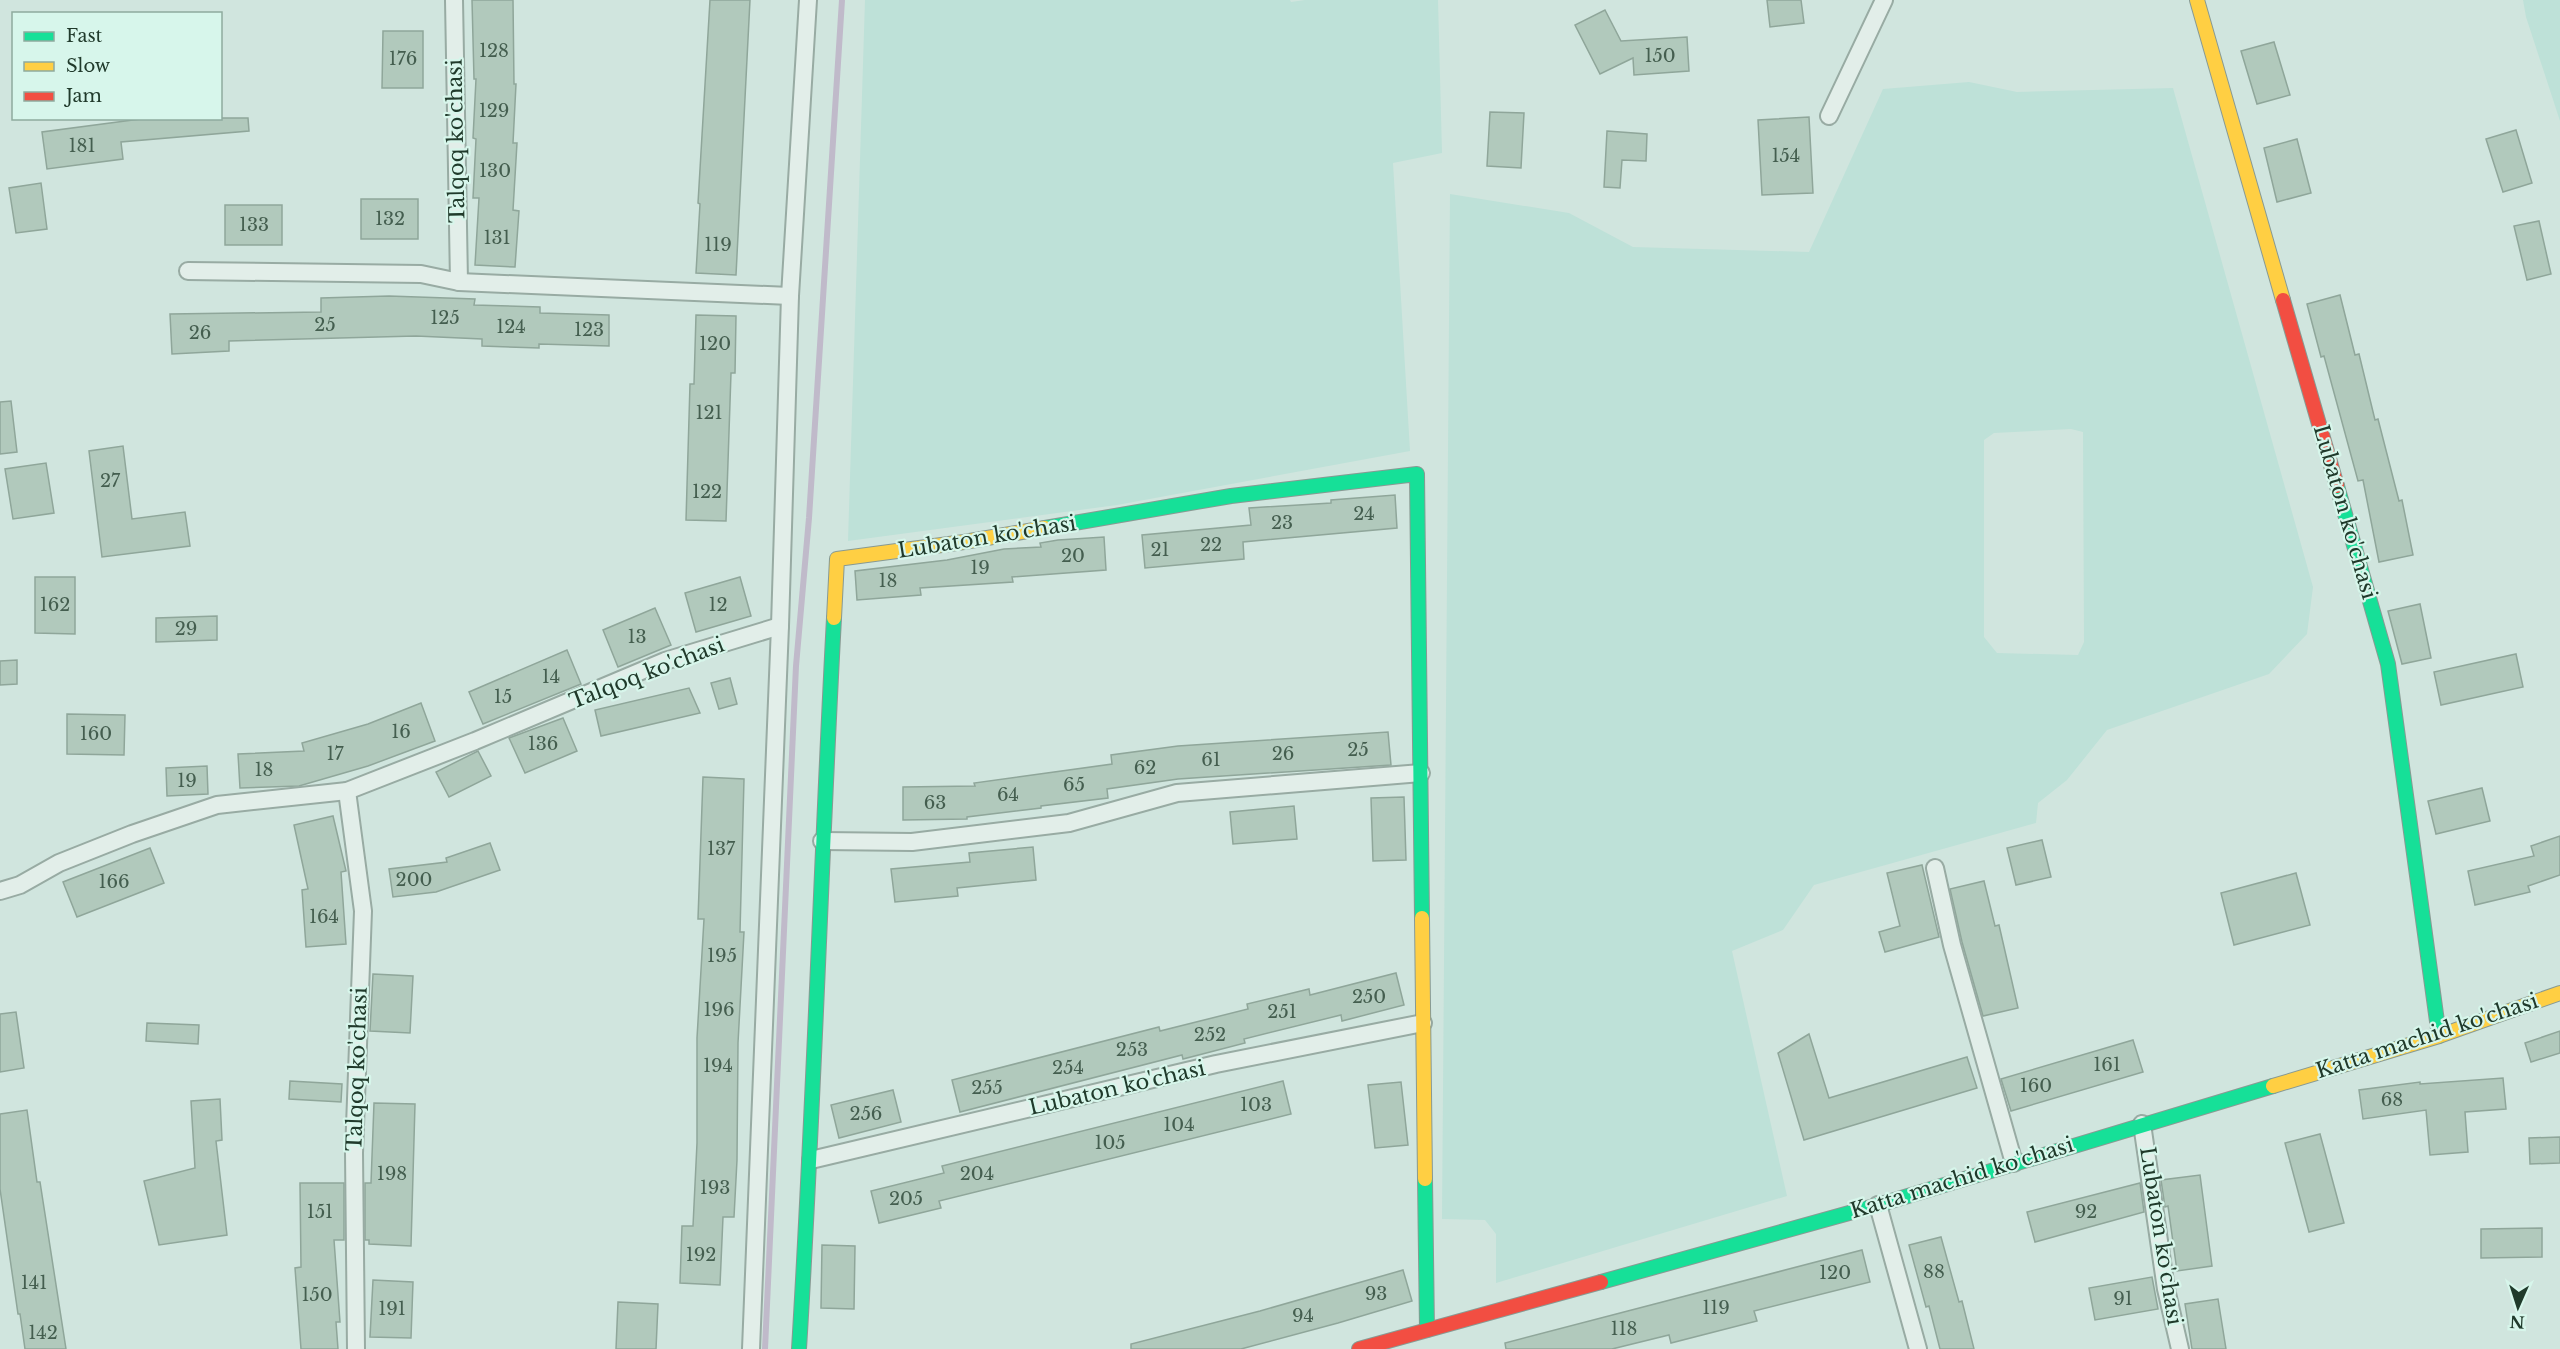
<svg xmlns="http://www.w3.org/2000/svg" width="2560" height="1349" font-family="'Libre Baskerville',serif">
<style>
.farmland{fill:#bee1d8;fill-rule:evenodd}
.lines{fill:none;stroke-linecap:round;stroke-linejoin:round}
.stream{stroke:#c0baca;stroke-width:6}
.building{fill:#b1c9bc;stroke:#8fa69a;stroke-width:1.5}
.street-casing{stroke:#98aba3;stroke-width:20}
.fast-casing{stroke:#889a93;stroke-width:16}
.slow-casing{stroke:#889a93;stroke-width:16}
.jam-casing{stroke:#889a93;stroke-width:16}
.street{stroke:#e2eee9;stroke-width:16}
.fast{stroke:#16e098;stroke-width:14}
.slow{stroke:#ffcf43;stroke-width:14}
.jam{stroke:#f24e42;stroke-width:14}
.labels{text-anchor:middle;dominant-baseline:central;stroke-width:4.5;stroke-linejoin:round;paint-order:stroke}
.number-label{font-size:18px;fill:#445e4f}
.street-label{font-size:21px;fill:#203a2b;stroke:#d7f6eb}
</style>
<rect width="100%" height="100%" fill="#d0e5de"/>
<g class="farmland">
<path d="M865,0h425l1,2 14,-2h133l4,153 -49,10 17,288 -293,54 -269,36z"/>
<path d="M2523,0h37v121l-34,-104z"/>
<path d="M1969,82l48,10 156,-4 140,499 -6,47 -38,40 -162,56 -40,50 -29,23 -2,20 -222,62 -31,45 -51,21 55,245 -291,87v-49l-11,-14 -43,-1 8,-1025 119,19 64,34 176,5 74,-163zM2071,429l12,3 1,210 -6,13 -81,-2 -13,-16v-197l10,-7z"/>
</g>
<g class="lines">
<path class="stream" d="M765,1349l31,-683 13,-148 33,-518"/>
</g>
<g class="building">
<path d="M472,0h41l1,84h2l-3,59h4l-4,67 6,1 -4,56 -40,-2 4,-67h-6l3,-59 -3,-1 3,-59h-2z"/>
<path d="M710,0h40l-14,275 -40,-2 4,-69 -2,-1z"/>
<path d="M1767,0h34l3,23 -34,4z"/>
<path d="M1605,10l16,31 66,-4 2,34 -55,4 -1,-17 -33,16 -25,-49z"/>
<path d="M383,31h40v57h-41z"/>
<path d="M2274,42l16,53 -33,9 -16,-53z"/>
<path d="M1490,112l34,1 -3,55 -34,-2z"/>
<path d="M1809,117l4,76 -51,2 -4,-75z"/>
<path d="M148,118h100l1,13 -128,11 2,17 -76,10 -5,-37z"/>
<path d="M2516,130l16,53 -29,9 -17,-53z"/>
<path d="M1607,131l40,3 -1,27 -24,-1 -2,28 -16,-1z"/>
<path d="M2297,139l14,54 -34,9 -13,-54z"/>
<path d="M41,183l6,46 -31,4 -7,-45z"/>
<rect x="361" y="199" width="57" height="40"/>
<rect x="225" y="205" width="57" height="40"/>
<path d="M2539,221l12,53 -24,6 -13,-54z"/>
<path d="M2340,295l15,60 4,-1 16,66 3,-1 21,82 3,-1 11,55 -34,7 -16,-82 -5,1 -34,-125 -3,1 -14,-53z"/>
<path d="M389,296l86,3 -1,6 66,2v6l69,2v31l-70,-2v4l-57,-2v-7l-66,-3 -187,5v10l-57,3 -2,-40 151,-2v-14z"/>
<path d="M696,315l40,1 -1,57h-4l-5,148 -40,-1 4,-136h4z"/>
<path d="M11,401l6,51 -17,2v-52z"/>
<path d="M123,446l9,73 53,-7 5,34 -88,11 -13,-106z"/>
<path d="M46,463l8,50 -41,6 -8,-50z"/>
<path d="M1395,495l2,33 -154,14 1,17 -99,9 -3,-33 109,-10 -2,-17 82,-5v-3z"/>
<path d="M1104,537l2,33 -94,7 1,5 -93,6 1,7 -64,5 -2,-29 92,-11 57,-11 37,-2 -1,-4 18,-3z"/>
<path d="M35,577h40v57l-40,-1z"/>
<path d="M740,577l11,39 -55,16 -11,-39z"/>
<path d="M2420,604l11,54 -29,6 -14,-53z"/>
<path d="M655,608l16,37 -53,22 -15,-37z"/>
<path d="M217,616v24l-61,2v-24z"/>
<path d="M567,650l14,34 -98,40 -14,-32z"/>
<path d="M2516,654l7,33 -82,18 -7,-33z"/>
<path d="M17,660v24l-17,1v-24z"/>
<path d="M730,678l7,26 -18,5 -8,-26z"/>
<path d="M689,688l11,25 -99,23 -6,-26z"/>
<path d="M421,703l14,38 -67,25 -69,20 -59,2 -2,-34 66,-3 -2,-8 66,-19z"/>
<path d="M67,714l58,1 -1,40 -57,-1z"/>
<path d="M563,718l14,33 -52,22 -16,-35z"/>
<path d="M1388,732l3,33 -213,14 -71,10 1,9 -67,8v2l-74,9v2l-64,1v-33l72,-1 -1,-3 138,-19 -1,-9 67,-9z"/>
<path d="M478,751l13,25 -42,21 -13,-25z"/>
<path d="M207,766l1,28 -41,2 -1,-28z"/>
<path d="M703,777l41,2 -4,153h4l-6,111 -1,117 -3,57h-11l-3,68 -40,-2 2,-57h11l4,-83v-105l7,-119h-6z"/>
<path d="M2482,788l8,33 -54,13 -8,-33z"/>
<path d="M1404,797l2,63 -33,1 -2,-63z"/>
<path d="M1294,806l3,33 -64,5 -3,-32z"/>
<path d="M333,816l13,55 -5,1 5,72 -40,3 -4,-57 6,-1 -14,-64z"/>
<path d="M2560,836v39l-32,11 2,6 -55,13 -7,-34 66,-15 -3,-10z"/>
<path d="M2042,840l9,37 -35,8 -9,-37z"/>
<path d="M490,843l10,27 -64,22 -43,5 -4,-28 58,-7 -1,-4z"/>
<path d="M1033,847l3,33 -79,8 1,8 -63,6 -4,-33 79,-7 -1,-9z"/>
<path d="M150,848l14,35 -87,34 -14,-35z"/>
<path d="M1922,865l17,72 -54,15 -6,-20 21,-6 -13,-53z"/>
<path d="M2296,873l14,52 -76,20 -13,-52z"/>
<path d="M1984,881l11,45 4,-1 19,83 -35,8 -21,-74 -12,-53z"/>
<path d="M1396,973l8,32 -62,16 -1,-6 -97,24 1,4 -62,16 -1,-4 -222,57 -8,-32 207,-53 1,4 88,-22 -1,-5 62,-15 1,6z"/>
<path d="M373,974l40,2 -3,57 -40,-2z"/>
<path d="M16,1012l8,56 -24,4v-58z"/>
<path d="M147,1023l52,2 -1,19 -52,-3z"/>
<path d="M2560,1031v22l-29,9 -6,-19z"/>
<path d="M1809,1034l20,64 138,-41 10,31 -173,52 -26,-87z"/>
<path d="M2133,1040l10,32 -132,39 -10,-32z"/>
<path d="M2503,1078l3,31 -41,3 3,40 -38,3 -4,-45 -63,9 -4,-29 61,-8v2z"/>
<path d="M290,1081l52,3 -1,18 -52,-3z"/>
<path d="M1283,1081l8,33 -352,87 2,7 -62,15 -8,-32 73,-18 -2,-7z"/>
<path d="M1401,1082l7,63 -33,3 -7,-63z"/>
<path d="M893,1090l8,32 -62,16 -8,-33z"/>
<path d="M220,1099l2,41 -6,1 11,94 -68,10 -15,-64 51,-13 -4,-67z"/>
<path d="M374,1103l41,1 -4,142 -42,-2v-4h-4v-57h6z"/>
<path d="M27,1110l10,72h3l26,167h-41l-5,-35h-2l-18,-125v-75z"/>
<path d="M2320,1134l24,89 -35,9 -24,-89z"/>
<path d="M2560,1137v26l-30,1 -1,-26z"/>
<path d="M2200,1175l12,91 -35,5 -9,-65 -3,1 -4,-27z"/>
<path d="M300,1183h44v57h-10l6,82h-4l2,27h-37l-6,-81 6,-1z"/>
<path d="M2140,1183l4,29 -109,30 -8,-30z"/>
<path d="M2542,1228v29l-61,1v-29z"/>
<path d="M1941,1237l18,65 3,-1 12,48h-34l-11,-43 -3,1 -17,-62z"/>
<path d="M822,1245l33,1 -1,63 -33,-1z"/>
<path d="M1862,1250l8,32 -116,29 3,10 -86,22 -2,-8 -57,14h-106l-1,-6z"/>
<path d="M1403,1270l9,31 -74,22 -97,26h-110v-5l129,-33z"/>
<path d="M2152,1277l6,32 -63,11 -6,-32z"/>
<path d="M373,1280l40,2 -2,56 -41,-1z"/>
<path d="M2218,1299l8,50h-34l-7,-45z"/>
<path d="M618,1302l40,2 -2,45h-40z"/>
</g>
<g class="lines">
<defs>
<g id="street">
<path d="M454,0l5,282"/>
<path d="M1829,116l55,-116"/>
<path d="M188,271l233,3 38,8 331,14"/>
<path d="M347,791l16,120 -9,242 2,196"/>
<path d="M822,841l90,1 157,-19 108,-30 244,-20"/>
<path d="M1935,868l17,77 62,218"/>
<path d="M0,891l20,-6 39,-22 73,-29 85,-29 130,-14 128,-50 190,-80 115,-35"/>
<path d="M2142,1124l24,165 14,60"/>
<path d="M811,1160l405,-96 207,-41"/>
<path d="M1878,1205l40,144"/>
<path d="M751,1349l29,-723 10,-330 18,-296"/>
</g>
<g id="fast">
<path d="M2337,486l51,178 51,372"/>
<path d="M1045,528l186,-32 186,-22 5,444"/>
<path d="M1425,1179l2,151"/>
<path d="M1601,1282l277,-77 395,-119"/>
<path d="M799,1349c15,-244 22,-488 35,-731"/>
</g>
<g id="slow">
<path d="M2197,0l86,300"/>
<path d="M834,618l3,-59 127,-17 81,-14"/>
<path d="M1422,918l3,261"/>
<path d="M2273,1086l166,-50 121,-43"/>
</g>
<g id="jam">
<path d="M2283,300l54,186"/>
<path d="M1359,1349l242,-67"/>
</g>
</defs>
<use href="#street" class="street-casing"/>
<use href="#fast" class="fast-casing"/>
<use href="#slow" class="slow-casing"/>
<use href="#jam" class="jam-casing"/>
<use href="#street" class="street"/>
<use href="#fast" class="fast"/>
<use href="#slow" class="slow"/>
<use href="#jam" class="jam"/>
</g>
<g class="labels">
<g class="number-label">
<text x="494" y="51">128</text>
<text x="1660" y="56">150</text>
<text x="403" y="59">176</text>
<text x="494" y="111">129</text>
<text x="82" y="146">181</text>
<text x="1786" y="156">154</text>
<text x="495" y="171">130</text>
<text x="390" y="219">132</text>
<text x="254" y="225">133</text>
<text x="497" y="238">131</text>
<text x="718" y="245">119</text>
<text x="445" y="318">125</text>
<text x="325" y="325">25</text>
<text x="511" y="327">124</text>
<text x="589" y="330">123</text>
<text x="200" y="333">26</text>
<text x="715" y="344">120</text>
<text x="709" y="413">121</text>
<text x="110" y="481">27</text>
<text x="707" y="492">122</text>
<text x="1364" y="514">24</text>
<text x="1282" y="523">23</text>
<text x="1211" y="545">22</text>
<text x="1160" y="550">21</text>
<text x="1073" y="556">20</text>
<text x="980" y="568">19</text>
<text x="888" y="581">18</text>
<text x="55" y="605">162</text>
<text x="718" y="605">12</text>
<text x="186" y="629">29</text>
<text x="637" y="637">13</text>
<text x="551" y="677">14</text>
<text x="503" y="697">15</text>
<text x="401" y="732">16</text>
<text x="96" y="734">160</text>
<text x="543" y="744">136</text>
<text x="1358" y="750">25</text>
<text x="335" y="754">17</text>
<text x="1283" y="754">26</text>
<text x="1211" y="760">61</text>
<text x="1145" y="768">62</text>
<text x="264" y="770">18</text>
<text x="187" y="781">19</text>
<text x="1074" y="785">65</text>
<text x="1008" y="795">64</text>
<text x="935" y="803">63</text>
<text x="721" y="849">137</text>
<text x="414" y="880">200</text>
<text x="114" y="882">166</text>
<text x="324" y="917">164</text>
<text x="722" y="956">195</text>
<text x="1369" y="997">250</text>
<text x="719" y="1010">196</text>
<text x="1282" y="1012">251</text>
<text x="1210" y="1035">252</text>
<text x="1132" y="1050">253</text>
<text x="2107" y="1065">161</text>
<text x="718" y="1066">194</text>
<text x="1068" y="1068">254</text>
<text x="2036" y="1086">160</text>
<text x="987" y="1088">255</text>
<text x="2392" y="1100">68</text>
<text x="1256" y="1105">103</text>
<text x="866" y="1114">256</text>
<text x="1179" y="1125">104</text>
<text x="1110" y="1143">105</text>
<text x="392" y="1174">198</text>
<text x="977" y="1174">204</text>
<text x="715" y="1188">193</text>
<text x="906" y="1199">205</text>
<text x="320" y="1212">151</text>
<text x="2086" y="1212">92</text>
<text x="701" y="1255">192</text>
<text x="1934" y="1272">88</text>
<text x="1835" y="1273">120</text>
<text x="34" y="1283">141</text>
<text x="1376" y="1294">93</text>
<text x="317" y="1295">150</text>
<text x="2123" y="1299">91</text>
<text x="1716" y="1308">119</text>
<text x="392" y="1309">191</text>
<text x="1303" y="1316">94</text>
<text x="1624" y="1329">118</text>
<text x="43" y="1333">142</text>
</g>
<g class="street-label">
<text transform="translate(456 141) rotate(-91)">Talqoq ko'chasi</text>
<text transform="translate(2345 512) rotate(74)">Lubaton ko'chasi</text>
<text transform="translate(987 537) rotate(-9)">Lubaton ko'chasi</text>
<text transform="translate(647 673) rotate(-21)">Talqoq ko'chasi</text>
<text transform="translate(2427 1036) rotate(-18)">Katta machid ko'chasi</text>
<text transform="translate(357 1069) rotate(-88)">Talqoq ko'chasi</text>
<text transform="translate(1117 1088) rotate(-13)">Lubaton ko'chasi</text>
<text transform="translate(1962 1178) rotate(-17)">Katta machid ko'chasi</text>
<text transform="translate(2161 1236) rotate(81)">Lubaton ko'chasi</text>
</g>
</g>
<rect x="12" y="12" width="210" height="108" fill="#d7f6eb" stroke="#8eab9e" stroke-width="1.5"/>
<rect x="24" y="32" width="30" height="9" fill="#16e098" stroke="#8eab9e" stroke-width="1.5"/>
<text x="66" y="42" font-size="18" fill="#203a2b">Fast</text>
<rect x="24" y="62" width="30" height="9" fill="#ffcf43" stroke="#8eab9e" stroke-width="1.5"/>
<text x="66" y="72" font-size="18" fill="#203a2b">Slow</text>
<rect x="24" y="92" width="30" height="9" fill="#f24e42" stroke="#8eab9e" stroke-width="1.5"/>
<text x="66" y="102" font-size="18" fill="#203a2b">Jam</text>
<g transform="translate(2518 1307) rotate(183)" stroke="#d7f6eb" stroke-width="4.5" paint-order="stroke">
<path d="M0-4.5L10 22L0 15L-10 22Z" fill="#203a2b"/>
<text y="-9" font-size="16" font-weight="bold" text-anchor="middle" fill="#203a2b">N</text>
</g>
</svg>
